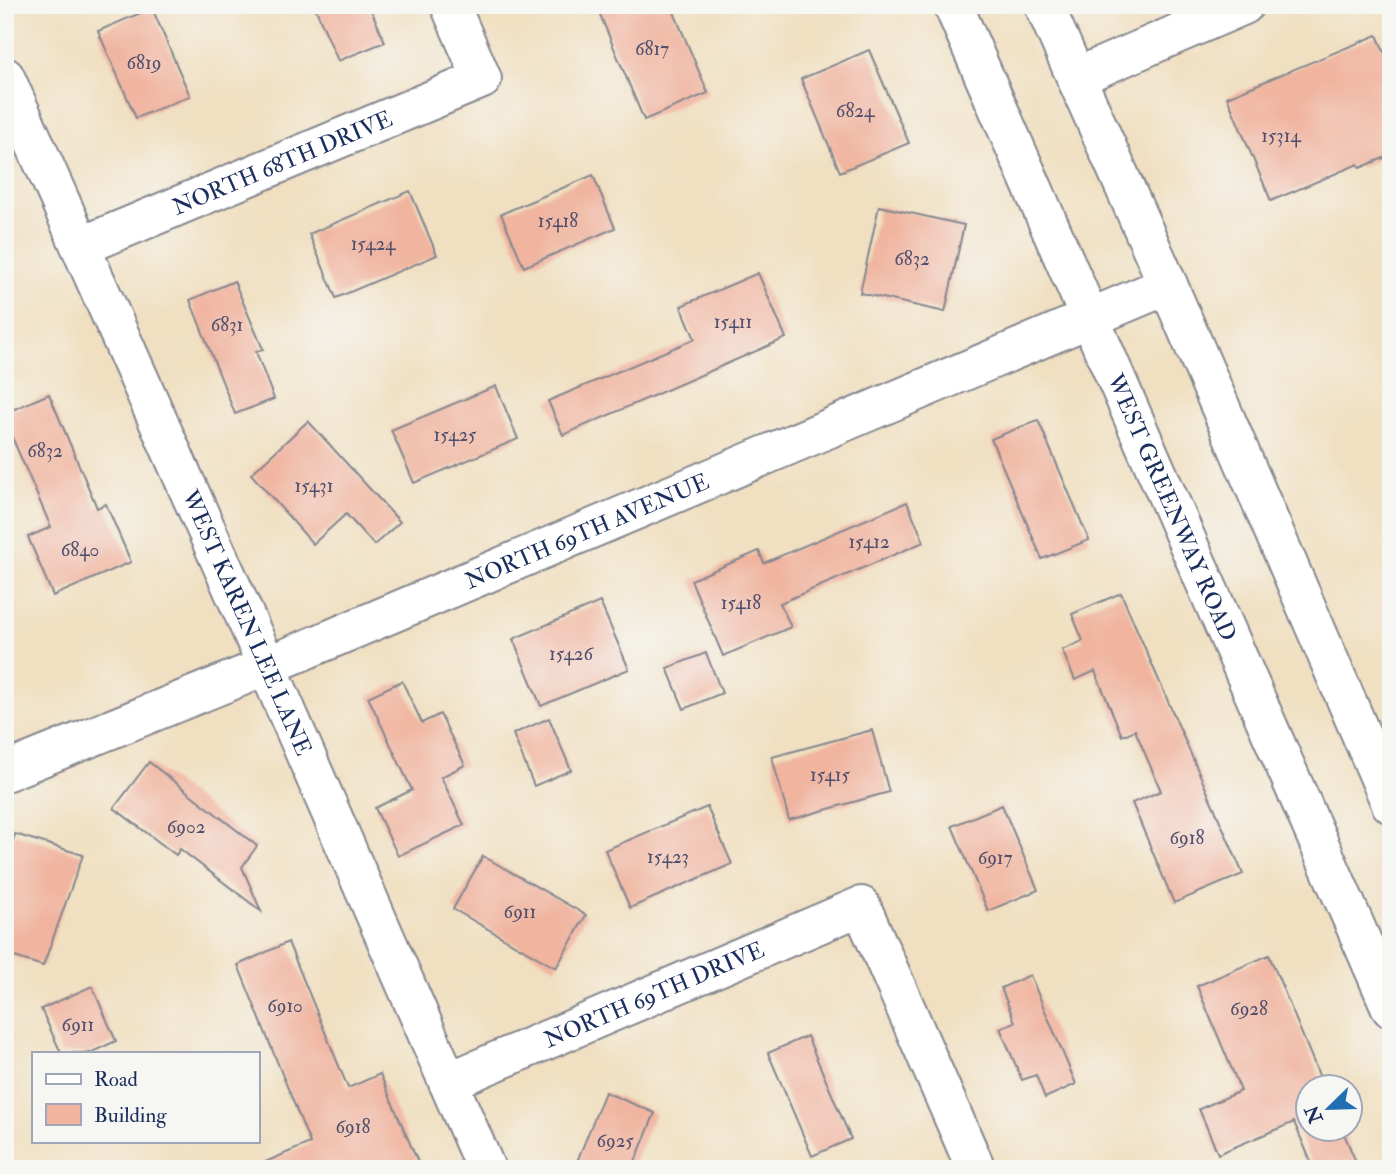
<svg xmlns="http://www.w3.org/2000/svg" width="1396" height="1174" font-family="'IM FELL Double Pica',serif">
<style>
.building{fill:#f0b49f}
.lines{fill:none;stroke-linecap:round;stroke-linejoin:round}
.minor-casing{stroke:#86878f;stroke-width:42}
.minor{stroke:#fff;stroke-width:38}
.labels{text-anchor:middle;dominant-baseline:central;stroke-width:5;stroke-linejoin:round;paint-order:stroke}
.number-label{font-size:19px;fill:#50506e}
.street-label{font-size:23px;fill:#1b2f5e;stroke:#f6f6f2}
</style>
<rect width="100%" height="100%" fill="#f6f6f2"/>
<filter id="ink" filterUnits="userSpaceOnUse"><feTurbulence type="fractalNoise" baseFrequency=".0143" numOctaves="2"/><feDisplacementMap in="SourceGraphic" scale="14" xChannelSelector="R" yChannelSelector="G"/><feConvolveMatrix kernelMatrix="1 2 1 2 8 2 1 2 1" color-interpolation-filters="sRGB"/></filter>
<filter id="wash" filterUnits="userSpaceOnUse"><feTurbulence type="fractalNoise" baseFrequency=".00686" numOctaves="4" result="noise"/><feDisplacementMap in="SourceGraphic" scale="28" xChannelSelector="R" yChannelSelector="G"/><feGaussianBlur stdDeviation="1.57" result="paint"/><feColorMatrix in="noise" values="0 0 0 0 0 0 0 0 0 0 0 0 0 0 0 0 0 1.4 0 .05"/><feComposite in="paint" operator="in"/></filter>
<g filter="url(#wash)">
<rect width="100%" height="100%" fill="#f0dfc0"/>
<g id="blocks">
<g class="building">
<path d="M314,5h55l16,37 -47,19z"/>
<path d="M596,5h75l37,88 -64,27z"/>
<path d="M152,8l38,88 -54,22 -38,-87z"/>
<path d="M1377,35l14,33v87l-31,13 -2,-4 -87,37 -44,-104z"/>
<path d="M869,50l40,93 -69,29 -39,-93z"/>
<path d="M593,175l22,53 -91,39 -23,-53z"/>
<path d="M410,191l27,64 -101,43 -27,-64z"/>
<path d="M879,206l85,19 -19,87 -85,-19z"/>
<path d="M758,273l28,65 -223,97 -15,-34 147,-62 -14,-33z"/>
<path d="M234,281l29,68 -7,3 18,47 -39,15 -45,-114z"/>
<path d="M496,386l22,53 -104,44 -23,-53z"/>
<path d="M49,394l48,114 9,-4 25,58 -78,34 -25,-59 23,-10 -46,-106v-8z"/>
<path d="M1038,420l51,120 -47,19 -51,-120z"/>
<path d="M308,421l92,101 -26,23 -28,-31 -33,30 -62,-70z"/>
<path d="M907,502l17,40 -144,61 11,24 -68,29 -32,-76 68,-29 5,12z"/>
<path d="M1121,593l122,281 -69,29 -42,-100 29,-12 -26,-61 -13,6 -27,-65 -20,9 -13,-30 21,-9 -11,-27z"/>
<path d="M600,602l29,67 -88,37 -28,-67z"/>
<path d="M706,653l16,40 -38,16 -17,-41z"/>
<path d="M402,681l20,42 18,-9 25,51 -24,12 23,48 -66,31 -23,-48 37,-18 -44,-93z"/>
<path d="M549,718l22,52 -37,16 -21,-52z"/>
<path d="M872,730l17,62 -100,28 -17,-63z"/>
<path d="M149,762l108,84 -15,21 19,44 -81,-62 -4,6 -62,-47z"/>
<path d="M1002,805l36,85 -50,21 -36,-85z"/>
<path d="M707,807l25,57 -102,44 -25,-58z"/>
<path d="M15,834l68,21 -40,111 -38,-12v-90z"/>
<path d="M483,856l103,59 -30,53 -103,-59z"/>
<path d="M288,942l60,146 32,-14 41,95h-172l61,-26 -72,-178z"/>
<path d="M1269,955l55,132h-16v42h34l17,40h-45l-20,-47 -76,32 -19,-45 42,-18 -44,-105z"/>
<path d="M1030,975l46,109 -31,14 -9,-23 -14,5 -22,-52 15,-6 -14,-34z"/>
<path d="M92,986l24,55 -26,12h-29l-20,-44z"/>
<path d="M807,1036l44,103 -39,17 -44,-103z"/>
<path d="M605,1092l50,21 -23,56h-58z"/>
</g>
</g>
</g>
<g filter="url(#ink)">
<use href="#blocks" fill-opacity="0" stroke="#86878f" stroke-width="2"/>
<g class="lines">
<defs>
<g id="minor">
<path id="s1" d="M953,5l438,1003"/>
<path d="M1044,5l124,280 223,519"/>
<path id="s2" d="M5,77l262,589 219,503"/>
<path d="M1077,77l167,-72"/>
<path id="s3" d="M82,246l400,-167 -32,-74"/>
<path id="s4" d="M5,772l262,-106 901,-381"/>
<path id="s5" d="M448,1082l413,-176 115,263"/>
</g>
</defs>
<use href="#minor" class="minor-casing"/>
<use href="#minor" class="minor"/>
</g>
</g>
<g class="labels">
<g class="number-label">
<text x="652" y="49">6817</text>
<text x="144" y="63">6819</text>
<text x="855" y="111">6824</text>
<text x="1281" y="136">15314</text>
<text x="558" y="221">15418</text>
<text x="373" y="244">15424</text>
<text x="912" y="259">6832</text>
<text x="733" y="322">15411</text>
<text x="227" y="325">6831</text>
<text x="455" y="435">15425</text>
<text x="45" y="451">6832</text>
<text x="314" y="486">15431</text>
<text x="869" y="542">15412</text>
<text x="80" y="550">6840</text>
<text x="741" y="603">15418</text>
<text x="571" y="654">15426</text>
<text x="830" y="775">15415</text>
<text x="186" y="827">6902</text>
<text x="1187" y="838">6918</text>
<text x="668" y="857">15423</text>
<text x="995" y="858">6917</text>
<text x="520" y="912">6911</text>
<text x="285" y="1006">6910</text>
<text x="1249" y="1009">6928</text>
<text x="78" y="1025">6911</text>
<text x="353" y="1127">6918</text>
<text x="615" y="1141">6925</text>
</g>
<g class="street-label">
<text stroke="none"><textPath href="#s3" startOffset="217">NORTH 68TH DRIVE</textPath></text>
<text stroke="none"><textPath href="#s1" startOffset="548">WEST GREENWAY ROAD</textPath></text>
<text stroke="none"><textPath href="#s4" startOffset="630">NORTH 69TH AVENUE</textPath></text>
<text stroke="none"><textPath href="#s2" startOffset="597">WEST KAREN LEE LANE</textPath></text>
<text stroke="none"><textPath href="#s5" startOffset="224">NORTH 69TH DRIVE</textPath></text>
</g>
</g>
<rect width="1396" height="1174" fill="none" stroke="#f6f6f2" stroke-width="28"/>
<rect x="32" y="1052" width="228" height="91" fill="#f6f6f2" stroke="#9ea6b7" stroke-width="2"/>
<rect x="46" y="1074" width="35" height="10" fill="#ffffff" stroke="#9ea6b7" stroke-width="2"/>
<text x="94" y="1086" font-size="21" fill="#1b2f5e">Road</text>
<rect x="46" y="1104" width="35" height="21" fill="#f0b49f" stroke="#9ea6b7" stroke-width="2"/>
<text x="94" y="1122" font-size="21" fill="#1b2f5e">Building</text>
<g transform="translate(1329 1108) rotate(247)"><circle r="33" fill="#f6f6f2" stroke="#9ea6b7" stroke-width="2"/>
<path d="M0-5L12 26L0 18L-12 26Z" fill="#1f6fb2"/>
<text y="-10" font-size="19" font-weight="bold" text-anchor="middle" fill="#1b2f5e">N</text>
</g>
</svg>
